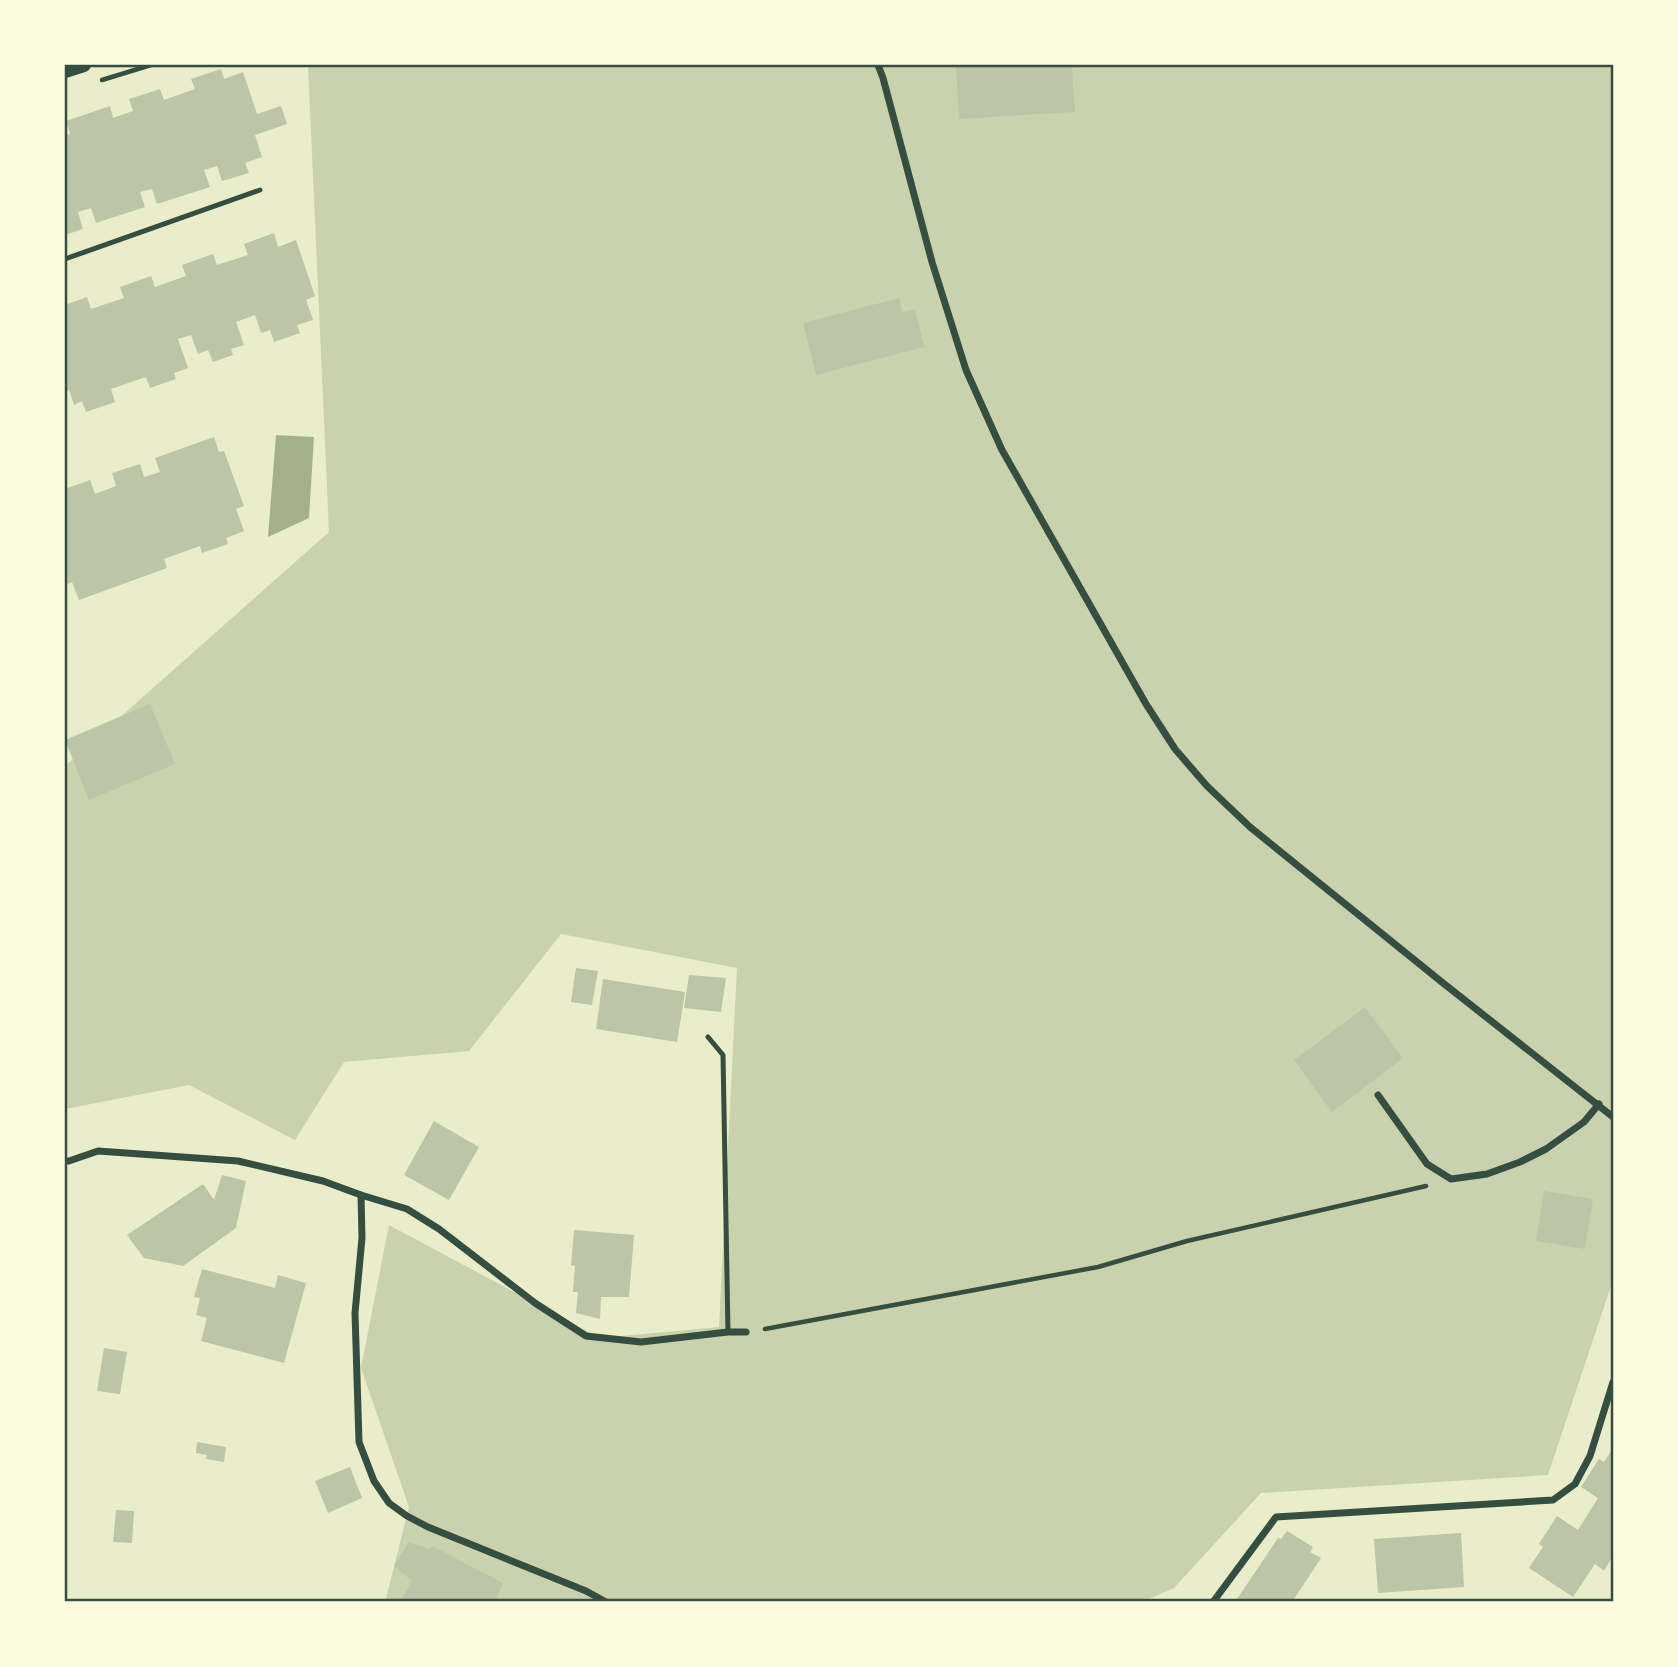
<svg xmlns="http://www.w3.org/2000/svg" width="1678" height="1667" font-family="'Roboto Condensed',sans-serif">
<style>
.green{fill:#cad2ad}
.water{fill:#a3b18a}
.building{fill:#bcc5a7}
.lines{fill:none;stroke-linecap:round;stroke-linejoin:round}
.path{stroke:#344e41;stroke-width:4.5}
.service{stroke:#344e41;stroke-width:5}
.minor{stroke:#344e41;stroke-width:7}
.secondary{stroke:#344e41;stroke-width:14}
.neatline{fill:none;stroke:#344e41;stroke-width:2.5}
</style>
<rect width="100%" height="100%" fill="#e9edc9"/>
<path class="green" d="M308,65h1305v1215l-65,195 -287,18 -87,95 -32,14h-757l24,-95 -48,-139 28,-143 211,113 119,-11 18,-359 -176,-34 -92,117 -125,11 -49,78 -106,-55 -124,24v-343l264,-234z"/>
<path class="water" d="M276,435l38,2 -5,81 -41,19z"/>
<g class="building">
<path d="M956,65h116l3,47 -116,7z"/>
<path d="M221,69l3,10 19,-7 14,42 24,-8 6,18 -32,11 7,22 -17,6 4,10 -27,8 -5,-15 -13,4 6,17 -53,17 -5,-15 -12,3 5,15 -49,16 -5,-15 -13,4 5,17 -18,6v-100l5,-1 -4,-13 44,-15 3,12 20,-7 -4,-12 31,-10 4,11 31,-11 -4,-10z"/>
<path d="M274,233l4,14 18,-7 19,56 -9,4 7,20 -16,5 3,8 -26,9 -4,-12 -9,3 -6,-18 -19,7 8,23 -13,4 2,6 -20,7 -5,-12 -10,4 -7,-19 -13,4 10,29 -14,5 2,6 -26,9 -4,-11 -35,12 4,13 -29,10 -4,-11 -8,4 -5,-15 -4,2v-87l22,-8 4,12 33,-11 -4,-11 31,-11 4,11 31,-11 -4,-11 31,-11 4,11 31,-10 -4,-11z"/>
<path d="M899,298l3,14 13,-3 9,38 -108,28 -13,-52z"/>
<path d="M214,437l5,15 5,-1 20,55 -8,3 8,22 -18,7 2,6 -26,9 -2,-7 -36,13 3,9 -88,32 -7,-18 -6,3 -1,-2v-94l25,-9 5,14 21,-8 -4,-13 28,-9 4,13 16,-5 -5,-14z"/>
<path d="M150,704l25,60 -86,36 -24,-60z"/>
<path d="M576,968l22,3 -6,34 -21,-3z"/>
<path d="M689,975l37,3 -5,34 -37,-4z"/>
<path d="M603,979l82,13 -8,50 -81,-13z"/>
<path d="M1365,1007l38,51 -71,54 -38,-52z"/>
<path d="M434,1121l45,26 -30,53 -45,-25z"/>
<path d="M222,1175l24,6 -10,47 -53,38 -39,-8 -17,-23 76,-51 11,16z"/>
<path d="M1544,1191l49,8 -8,50 -49,-8z"/>
<path d="M574,1230l60,5 -5,62h-28l-1,22 -24,-6 2,-21h-5l2,-26 -4,-1z"/>
<path d="M202,1269l73,19 3,-13 28,8 -22,80 -83,-22 6,-23 -11,-3 4,-17 -6,-1z"/>
<path d="M104,1348l23,4 -7,42 -23,-3z"/>
<path d="M197,1442l29,5 -2,15 -18,-3 1,-4 -11,-2z"/>
<path d="M1613,1448v108l-9,15 -9,-7 -22,33 -44,-29 14,-21 -4,-3 18,-28 21,14 20,-32 -17,-11 18,-28 5,3z"/>
<path d="M350,1467l12,31 -34,15 -13,-32z"/>
<path d="M116,1510l18,1 -2,32 -19,-1z"/>
<path d="M1287,1531l26,16 -3,5 11,6 -29,44h-57l43,-64 3,1z"/>
<path d="M1461,1533l3,54 -86,6 -4,-54z"/>
<path d="M409,1542l21,7 2,-3 71,37 -8,19h-95l12,-21 -18,-15z"/>
</g>
<g class="lines">
<g class="path">
<path d="M102,80l49,-15"/>
<path d="M765,1329l333,-62 89,-26 239,-55"/>
</g>
<g class="service">
<path d="M65,259l195,-69"/>
<path d="M708,1037l15,18 5,277"/>
</g>
<g class="minor">
<path d="M878,65l5,13 49,184 34,108 36,80 144,254 29,45 32,37 43,41 193,156 170,134"/>
<path d="M1378,1095l49,69 24,15 36,-5 33,-12 26,-13 38,-27 15,-18"/>
<path d="M65,1161h4l29,-10 140,10 85,20 38,14 1,43 -7,75 4,129 15,39 15,22 18,13 21,11 158,64 20,11"/>
<path d="M361,1195l46,14 32,20 96,74 51,33 55,6 87,-10h18"/>
<path d="M1213,1602l63,-85 277,-17 22,-16 15,-28 23,-74"/>
</g>
<path class="secondary" d="M65,71l19,-6"/>
</g>
<rect width="1678" height="1667" fill="none" stroke="#fefae0" stroke-width="133"/>
<rect x="66" y="66" width="1546" height="1534" class="neatline"/>
</svg>
